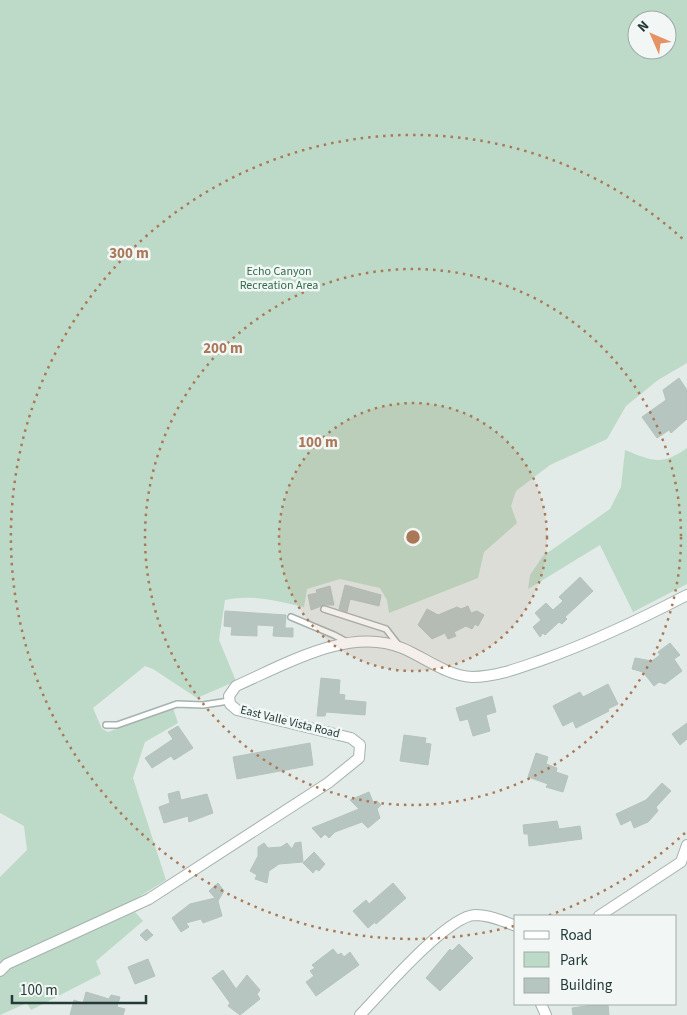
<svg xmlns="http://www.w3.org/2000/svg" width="687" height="1015" font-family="'Source Sans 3',sans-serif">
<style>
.green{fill:#bcdac7;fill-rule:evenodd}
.building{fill:#b7c5c1;stroke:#b5c3bf}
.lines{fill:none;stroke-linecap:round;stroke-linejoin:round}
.service-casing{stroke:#a5b2ae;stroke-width:8}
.minor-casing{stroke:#a5b2ae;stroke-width:12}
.service{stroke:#fff;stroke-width:5}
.minor{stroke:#fff;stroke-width:10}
.ring{fill:none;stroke:#ab7857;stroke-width:2.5;stroke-dasharray:2.5 5}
.labels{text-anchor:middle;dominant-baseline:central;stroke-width:5;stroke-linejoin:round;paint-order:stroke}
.park-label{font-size:12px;fill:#316d4e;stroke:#f2f7f5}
.street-label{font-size:12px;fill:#233a36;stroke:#f2f7f5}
.centre{fill:#ab7857;stroke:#f2f7f5;stroke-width:2.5}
.ring-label{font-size:15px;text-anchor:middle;font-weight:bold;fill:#ab7857;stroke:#f2f7f5;stroke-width:5;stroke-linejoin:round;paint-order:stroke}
</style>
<rect width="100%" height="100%" fill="#e2ebe7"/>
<g class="green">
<path d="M0,0h687v363l-29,17 -32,26 -19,33 -57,26 -34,26 -5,15 6,17 -33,29 -6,26 -89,35 -2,-13 -7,-12 -40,-9 -33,10 -3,18c-27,-6 -51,-13 -79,-7l-6,40 17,41 -39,17 -44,-29 -8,-3 -52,42 9,21 6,3 65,-24 5,15 -33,19 -12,36 33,102 -37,23 -129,61v-87l27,-27 -3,-24 -24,-13zM637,20h30v30h-30z"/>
<path d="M687,448v136l-54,28 -33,-67 -72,44 2,-14 13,-19 67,-47 11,-22 4,-37c27,11 37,16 62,-2z"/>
<path d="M135,912l8,9 -47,40 5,13 -70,36 -4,-7 -27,12v-39l9,-8z"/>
</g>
<g class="building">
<path d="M679,378l8,12v29l-16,14 -2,-3 -12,8 -15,-21 24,-17 -3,-10z"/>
<path d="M580,577l13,14 -28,26 2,2 -5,5 -3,-2 -14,13 -2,-2 -3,4 -7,-10 8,-7 -6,-7 11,-10 7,7 10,-9 -4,-4z"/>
<path d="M345,585l36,10 -2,11 -29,-7 -3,13 -8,-3z"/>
<path d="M330,586l4,19h-10l-13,5 -3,-15 9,-2 -1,-3z"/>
<path d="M468,606l3,7 6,-2 7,4 -6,11 -3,-2 -3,5 -6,-3 -12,6 2,4 -8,3 -3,-6 -13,6 -14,-14 9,-16 11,6 19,-8 4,2z"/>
<path d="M225,611l61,4 -1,13h8v9l-20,-1 1,-10 -17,-1v11l-26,-1 1,-8 -8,-1z"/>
<path d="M670,643l10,12 -6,4 8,12 -17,13 -6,-2 -5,4 -11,-14 -11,-3 3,-11 17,3 8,-6 -2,-3z"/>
<path d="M321,678l19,2 -1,14 6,1 -1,5 22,2 -1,13 -39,-3 -1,4h-8z"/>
<path d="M608,684l10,20 -10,5 1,2 -33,17 -3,-7 -10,5 -10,-20 27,-14 3,5z"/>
<path d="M492,696l4,16 -10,3 4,16 -17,5 -5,-17 -8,2 -4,-13z"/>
<path d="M687,723v16l-7,6 -8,-11z"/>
<path d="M178,726l15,22 -19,12 -3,-4 -19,12 -7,-10 28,-19 -5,-7z"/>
<path d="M404,735l22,3 -1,5 6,1 -3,21 -28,-4z"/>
<path d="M310,743l3,22 -76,14 -4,-22z"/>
<path d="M536,753l12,4 -2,7 11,4 -1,4 12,4 -5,16 -17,-5 2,-3 -20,-7z"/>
<path d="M662,783l9,8 -15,16 2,4 -10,11 -14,6 -3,-8 -10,5 -5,-11 30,-14z"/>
<path d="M179,791l2,9 26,-6 6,19 -24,9 -1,-6 -24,7 -5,-16 11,-4 -2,-9z"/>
<path d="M369,792l4,10 4,-1 4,4 -4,4 3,9 -12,10 -6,-6 -27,10 -6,6 -4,-4 -4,4 -9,-10 47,-19 -9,-9z"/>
<path d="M557,821l2,8 21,-3 2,13 -53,7 -1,-12h-4l-1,-9z"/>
<path d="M301,842l2,20 -24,2 -10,7 -2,12 -12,-4 2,-4 -7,-4 8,-15v-9l6,-4 4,5 13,-1 6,-4 5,6 3,-6z"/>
<path d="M314,852l11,12 -6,7 -3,-2 -3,4 -10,-10z"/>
<path d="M218,883l6,8 -6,10 4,15 -19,7 -2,-4 -15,4 3,4 -8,5 -9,-14 18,-14 25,-6 -6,-7z"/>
<path d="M393,883l13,15 -30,26 -1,-2 -7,6 -15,-17 13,-11 3,4z"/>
<path d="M147,929l6,6 -7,6 -6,-6z"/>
<path d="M459,944l14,14 -33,33 -14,-13 24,-29 2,2z"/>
<path d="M333,949l5,6 3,-2 3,4 6,-5 9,13 -43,31 -10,-14 8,-6 -4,-5 5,-3 -3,-3z"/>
<path d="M148,959l7,17 -20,8 -7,-17z"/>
<path d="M223,970l13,19 11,-14 13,15 -3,4 3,5 -20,16 -12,-9 2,-3 -18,-25z"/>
<path d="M86,992l23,7 2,-4 9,2 -3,10 8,2 -2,6h-53l4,-15 9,3z"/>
<path d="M600,1004h8l1,11h-36l-1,-7z"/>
</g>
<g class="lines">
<defs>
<g id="service">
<path d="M324,609l62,20 14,18"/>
<path d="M291,617l43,18 13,7"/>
<path d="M106,725h11l60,-21 26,1 26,-4"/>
</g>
<g id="minor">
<path d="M599,916l82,-54 6,-17"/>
<path d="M0,971l7,-7 142,-65 179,-116 31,-25 1,-13 -9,-7 -114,-28 -7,-6 -1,-8 7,-10c48,-21 113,-60 166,-38 22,9 45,28 70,29 24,0 47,-9 70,-17 50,-18 97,-40 145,-65"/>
<path d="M541,1004l5,11"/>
<path d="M360,1015c21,-22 87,-99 115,-100 14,0 28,6 41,11"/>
</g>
</defs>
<use href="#service" class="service-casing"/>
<use href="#minor" class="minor-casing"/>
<use href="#service" class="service"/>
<use href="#minor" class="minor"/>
</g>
<circle cx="413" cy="537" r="134" fill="#ab7857" fill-opacity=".12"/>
<g class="ring">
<circle cx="413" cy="537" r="134"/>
<circle cx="413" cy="537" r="268"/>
<path d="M685 833A402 402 0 0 1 547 916M514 926A402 402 0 1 1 685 241"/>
</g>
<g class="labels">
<g class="park-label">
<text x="279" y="271">Echo Canyon<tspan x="279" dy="14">Recreation Area</tspan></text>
</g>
<g class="street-label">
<text transform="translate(290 722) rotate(14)">East Valle Vista Road</text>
</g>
</g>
<circle cx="413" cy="537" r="8" class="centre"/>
<g class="ring-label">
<text x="129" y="258">300 m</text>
<text x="223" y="353">200 m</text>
<text x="318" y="447">100 m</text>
</g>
<rect x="514" y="915" width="162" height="90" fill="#f2f7f5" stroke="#9faba9"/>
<rect x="524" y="931" width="25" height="8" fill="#ffffff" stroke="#9faba9"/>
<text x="560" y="940" font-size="15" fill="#233a36">Road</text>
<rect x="524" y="952" width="25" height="15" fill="#bcdac7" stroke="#9faba9"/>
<text x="560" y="965" font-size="15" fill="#233a36">Park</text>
<rect x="524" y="978" width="25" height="15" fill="#b7c5c1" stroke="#9faba9"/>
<text x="560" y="990" font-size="15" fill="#233a36">Building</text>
<g transform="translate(652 35) rotate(315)"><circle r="24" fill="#f2f7f5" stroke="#9faba9"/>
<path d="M0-4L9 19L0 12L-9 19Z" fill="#e59265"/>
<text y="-8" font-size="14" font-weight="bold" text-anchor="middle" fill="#233a36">N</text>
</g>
<path d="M12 995v8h134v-8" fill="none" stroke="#233a36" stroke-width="2.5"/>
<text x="20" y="995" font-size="15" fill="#233a36" stroke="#f2f7f5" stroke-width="4" paint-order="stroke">100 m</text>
</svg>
